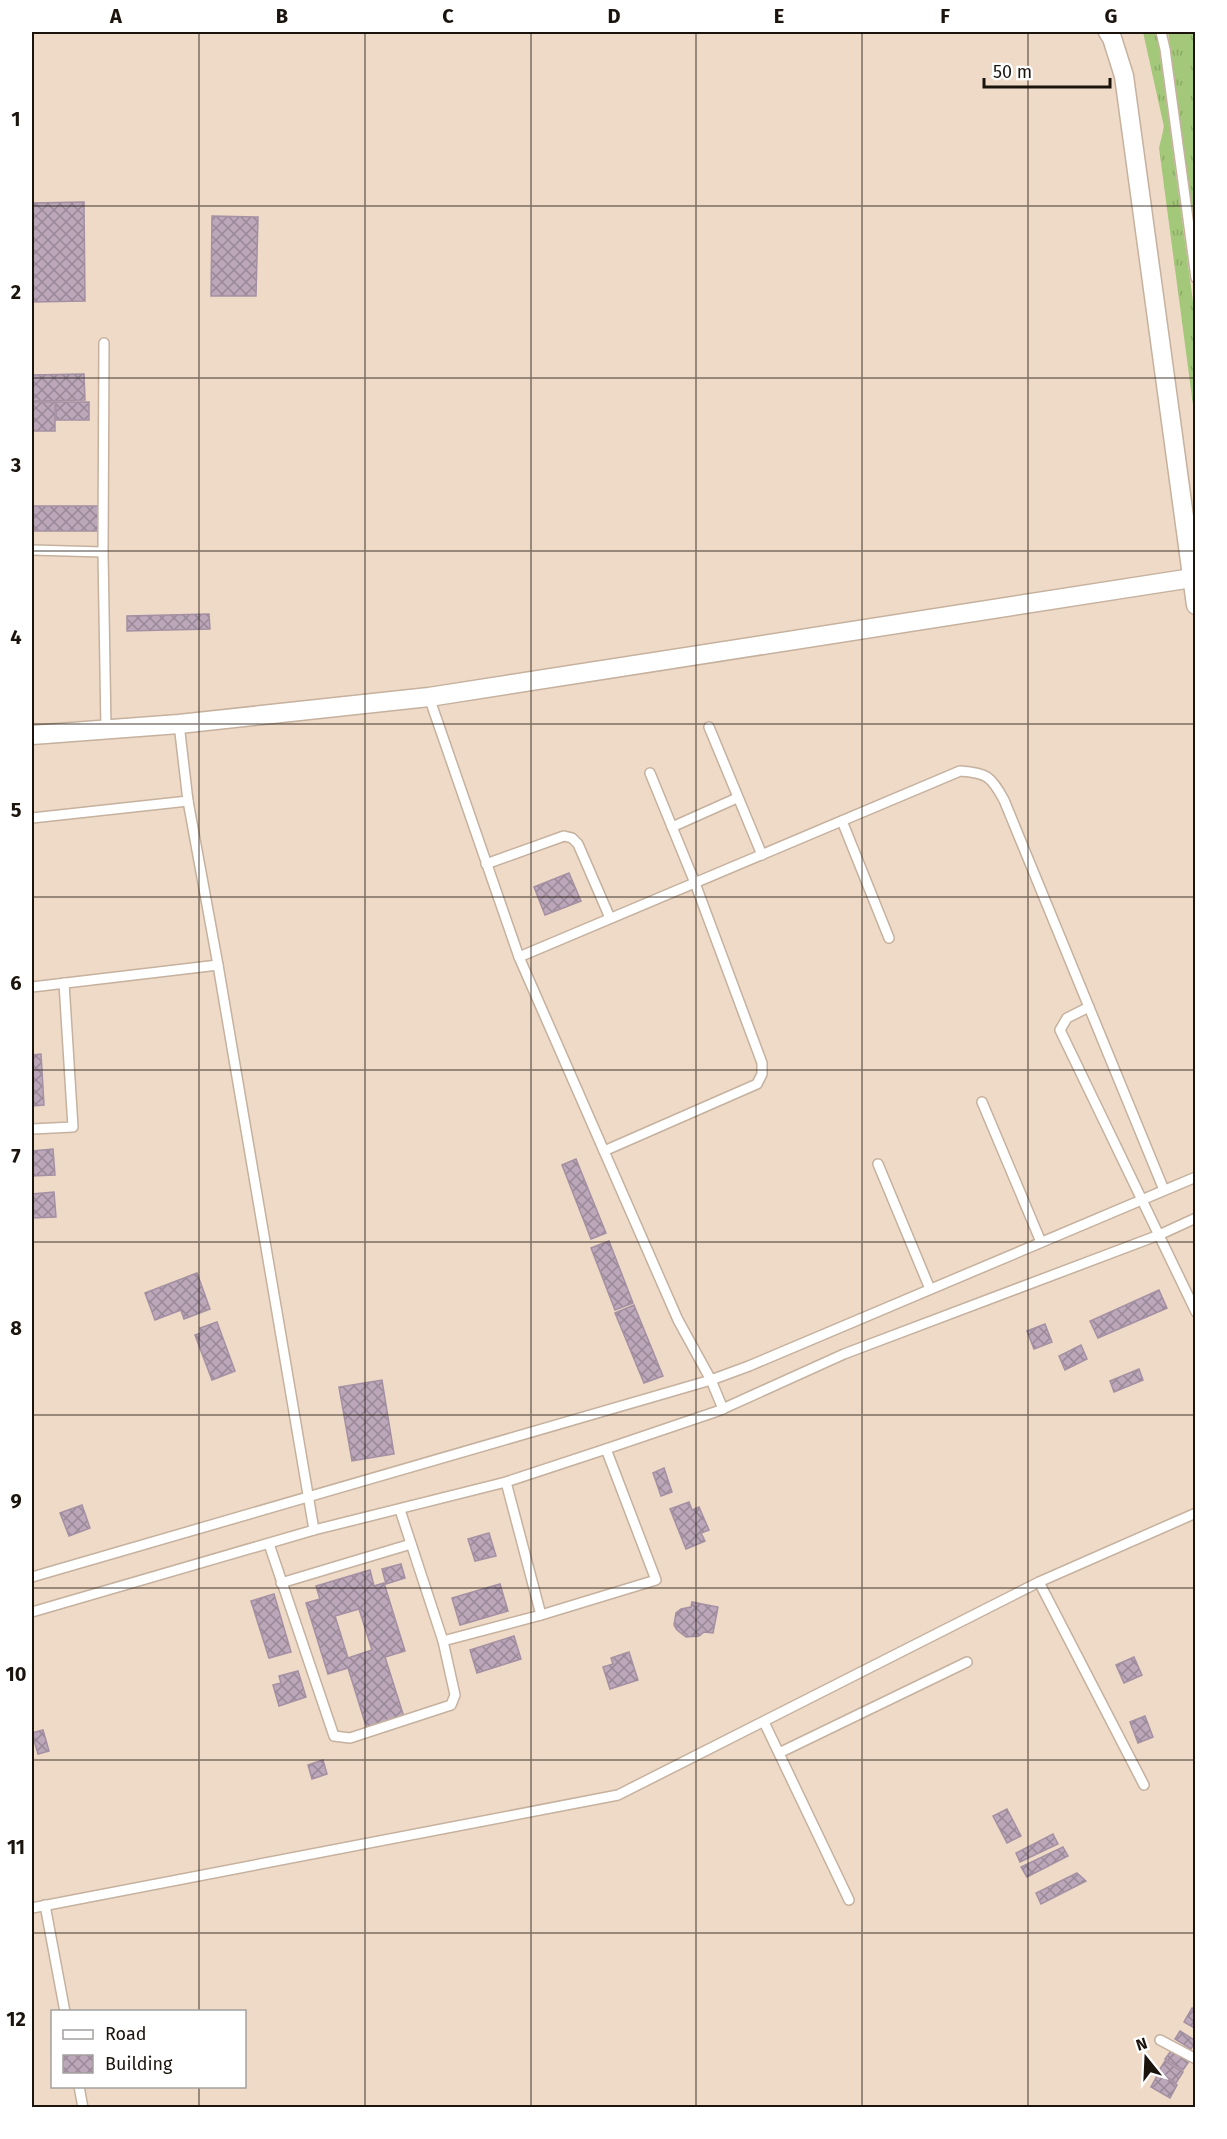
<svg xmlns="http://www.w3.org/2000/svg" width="1227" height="2139" font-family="'Fira Sans',sans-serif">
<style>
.grass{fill:url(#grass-tufts)}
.building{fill:url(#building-cross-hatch);stroke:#a490a2;stroke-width:1.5;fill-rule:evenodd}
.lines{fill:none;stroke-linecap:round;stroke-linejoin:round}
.service-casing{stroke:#c5b19e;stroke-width:12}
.minor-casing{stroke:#c5b19e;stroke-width:21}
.service{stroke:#fff;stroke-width:9}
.minor{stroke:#fff;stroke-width:18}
.grid{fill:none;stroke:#1b140d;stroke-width:1.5;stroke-opacity:0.55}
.neatline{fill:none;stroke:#1b140d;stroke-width:2}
.grid-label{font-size:20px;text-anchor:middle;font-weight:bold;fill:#1b140d}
</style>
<defs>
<pattern id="grass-tufts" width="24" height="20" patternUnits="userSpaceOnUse" patternTransform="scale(1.5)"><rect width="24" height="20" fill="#a3c879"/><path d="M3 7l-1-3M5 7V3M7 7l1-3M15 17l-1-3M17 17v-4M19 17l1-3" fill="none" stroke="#8cab67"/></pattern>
<pattern id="building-cross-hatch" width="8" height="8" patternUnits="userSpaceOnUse" patternTransform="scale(1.5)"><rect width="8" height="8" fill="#bca7ba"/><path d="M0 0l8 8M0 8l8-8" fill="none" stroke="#988796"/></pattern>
</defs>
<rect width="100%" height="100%" fill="#eedac7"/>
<g class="grass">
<path d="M1143,32h12l3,7 37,278v103l-36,-272 5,-21z"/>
<path d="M1168,32h27v199z"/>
</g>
<g class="building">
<path d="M84,202l1,99 -53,1v-99z"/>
<path d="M212,216l46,1 -2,79h-45z"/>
<path d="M84,374l1,26 -53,1v-26z"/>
<rect x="32" y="402" width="23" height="29"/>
<rect x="56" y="402" width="33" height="18"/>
<rect x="32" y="506" width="68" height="25"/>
<path d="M209,614l1,15 -83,2v-15z"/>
<path d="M569,873l12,28 -36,14 -11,-28z"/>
<path d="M32,1050v5l9,-1 3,51 -12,1z"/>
<path d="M53,1149l2,26 -23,1v-25z"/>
<path d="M576,1159l30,74 -15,6 -29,-74z"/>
<path d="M54,1192l2,25 -24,1v-24z"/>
<path d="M609,1241l24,62 -18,7 -24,-62z"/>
<path d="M197,1273l13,36 -26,10 -3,-9 -26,10 -10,-27z"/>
<path d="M1159,1290l8,18 -69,30 -8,-17z"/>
<path d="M634,1305l29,71 -19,7 -29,-70z"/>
<path d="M217,1322l18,49 -23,9 -17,-45 6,-2 -1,-5z"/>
<path d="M1045,1324l7,18 -18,7 -7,-18z"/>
<path d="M1081,1345l6,14 -22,11 -6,-14z"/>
<path d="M1139,1369l4,11 -29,12 -4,-11z"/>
<path d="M382,1380l12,74 -42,7 -13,-74z"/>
<path d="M664,1468l8,24 -11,4 -8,-23z"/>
<path d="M689,1502l3,8 7,-3 10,23 -8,3 4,8 -19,8 -16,-40z"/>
<path d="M82,1505l8,23 -21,8 -9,-23z"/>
<path d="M489,1533l7,23 -21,5 -7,-22z"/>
<path d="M401,1564l4,14 -19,6 -4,-15z"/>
<path d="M370,1570l4,16 10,-3 21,68 -20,6 19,60 -37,12 -19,-61 -20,6 -22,-71 14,-4 -4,-13zM359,1609l13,41 -24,8 -13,-42z"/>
<path d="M500,1584l8,27 -48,14 -8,-27z"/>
<path d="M274,1594l17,58 -22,6 -18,-57z"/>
<path d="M692,1602l26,5 -5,26 -9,-1 -5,4 -13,1 -9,-7 -3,-5 2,-12 5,-4 10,-2z"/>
<path d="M514,1636l7,23 -44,14 -7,-23z"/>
<path d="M629,1652l9,28 -28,9 -7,-22 10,-3 -2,-6z"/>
<path d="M1134,1657l8,18 -18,8 -8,-18z"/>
<path d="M298,1671l8,26 -27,9 -6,-21 8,-2 -2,-7z"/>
<path d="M1145,1716l8,21 -15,6 -8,-21z"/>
<path d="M43,1730l6,21 -11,3 -6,-21z"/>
<path d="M323,1760l4,14 -15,5 -4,-14z"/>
<path d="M1007,1809l14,27 -14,7 -14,-27z"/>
<path d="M1053,1834l5,10 -38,18 -4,-9z"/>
<path d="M1063,1847l5,9 -41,21 -6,-10z"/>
<path d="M1077,1873l9,8 -45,23 -5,-11z"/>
<path d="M1192,2008l4,2v19l-12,-7z"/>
<path d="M1180,2031l16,10 -5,8 -16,-10z"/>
<path d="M1173,2048l17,12 -7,10 -18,-11z"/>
<path d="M1165,2061l18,11 -7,11 -18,-11z"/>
<path d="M1158,2074l19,11 -7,13 -19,-11z"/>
</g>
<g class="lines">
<defs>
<g id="service">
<path d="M1161,32l4,17 31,229"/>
<path d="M104,343l-1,209 3,177"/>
<path d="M32,550l71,2"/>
<path d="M429,697l90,260 159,363 33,60 12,29"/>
<path d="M179,724l9,77 30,164 96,565"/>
<path d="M709,727l53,128"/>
<path d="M32,818l156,-17"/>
<path d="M842,821l47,117"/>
<path d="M672,827l65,-29"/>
<path d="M486,864l78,-28 8,2 6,6 32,74"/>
<path d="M519,957l441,-186c27,2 31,5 44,29l160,390"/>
<path d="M32,987l186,-22"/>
<path d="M1089,1007l-22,11 -7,12 136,282"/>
<path d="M982,1102l59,140"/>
<path d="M32,1129l41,-2 -9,-144"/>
<path d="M604,1151l153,-67 5,-10v-11l-67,-180 -45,-110"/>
<path d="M878,1164l52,125"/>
<path d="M506,1482l35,133"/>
<path d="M269,1544l65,192 16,2 101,-33 4,-10 -12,-54 -43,-131"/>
<path d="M32,1577l679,-197 38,-14 447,-189"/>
<path d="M1039,1582l105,203"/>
<path d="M281,1583l130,-39"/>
<path d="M32,1612l282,-82 192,-48 100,-33 112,-38 126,-57 315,-119 37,-17"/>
<path d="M443,1641l98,-26 115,-35 -50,-131"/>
<path d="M764,1722l85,178"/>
<path d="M779,1753l188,-91"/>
<path d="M45,1905l20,107"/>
<path d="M32,1908l586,-113 421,-213 157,-69"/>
<path d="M1160,2040l36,19"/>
<path d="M79,2086l4,22"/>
</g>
<g id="minor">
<path d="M1108,32l4,6 12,38 72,529"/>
<path d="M32,735l147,-11 250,-27 763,-119"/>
</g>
</defs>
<use href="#service" class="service-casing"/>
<use href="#minor" class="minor-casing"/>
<use href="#service" class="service"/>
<use href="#minor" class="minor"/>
</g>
<path class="grid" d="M199,32v1980M365,32v2076M531,32v2076M696,32v2076M862,32v2076M1028,32v2076M32,206h1164M32,378h1164M32,551h1164M32,724h1164M32,897h1164M32,1070h1164M32,1242h1164M32,1415h1164M32,1588h1164M32,1760h1164M32,1933h1164M199,2086v22"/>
<rect width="1227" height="2139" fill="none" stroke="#ffffff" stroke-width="66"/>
<rect x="51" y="2010" width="195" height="78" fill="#ffffff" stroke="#a4a19e" stroke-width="1.5"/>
<rect x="63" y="2030" width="30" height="9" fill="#ffffff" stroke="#a4a19e" stroke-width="1.5"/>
<text x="105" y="2040" font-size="18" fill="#1b140d">Road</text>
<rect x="63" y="2055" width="30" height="18" fill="url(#building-cross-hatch)" stroke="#a4a19e" stroke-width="1.5"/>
<text x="105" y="2070" font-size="18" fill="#1b140d">Building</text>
<g transform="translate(1146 2058) rotate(342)" stroke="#ffffff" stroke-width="4.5" paint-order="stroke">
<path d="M0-4.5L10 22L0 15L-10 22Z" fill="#1b140d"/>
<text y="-9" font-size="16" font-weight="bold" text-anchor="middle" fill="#1b140d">N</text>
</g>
<path d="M984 78v9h126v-9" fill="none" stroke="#1b140d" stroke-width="3"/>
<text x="993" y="78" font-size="18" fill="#1b140d" stroke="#ffffff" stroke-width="4.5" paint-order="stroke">50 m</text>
<rect x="33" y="33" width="1161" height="2073" class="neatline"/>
<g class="grid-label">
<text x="116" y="23">A</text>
<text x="282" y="23">B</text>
<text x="448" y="23">C</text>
<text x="614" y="23">D</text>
<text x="779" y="23">E</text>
<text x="945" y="23">F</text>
<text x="1111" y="23">G</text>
<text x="16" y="126">1</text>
<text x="16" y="299">2</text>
<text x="16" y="472">3</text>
<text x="16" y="644">4</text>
<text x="16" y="817">5</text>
<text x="16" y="990">6</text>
<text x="16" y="1163">7</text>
<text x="16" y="1335">8</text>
<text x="16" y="1508">9</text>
<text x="16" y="1681">10</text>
<text x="16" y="1854">11</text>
<text x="16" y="2026">12</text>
</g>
</svg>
